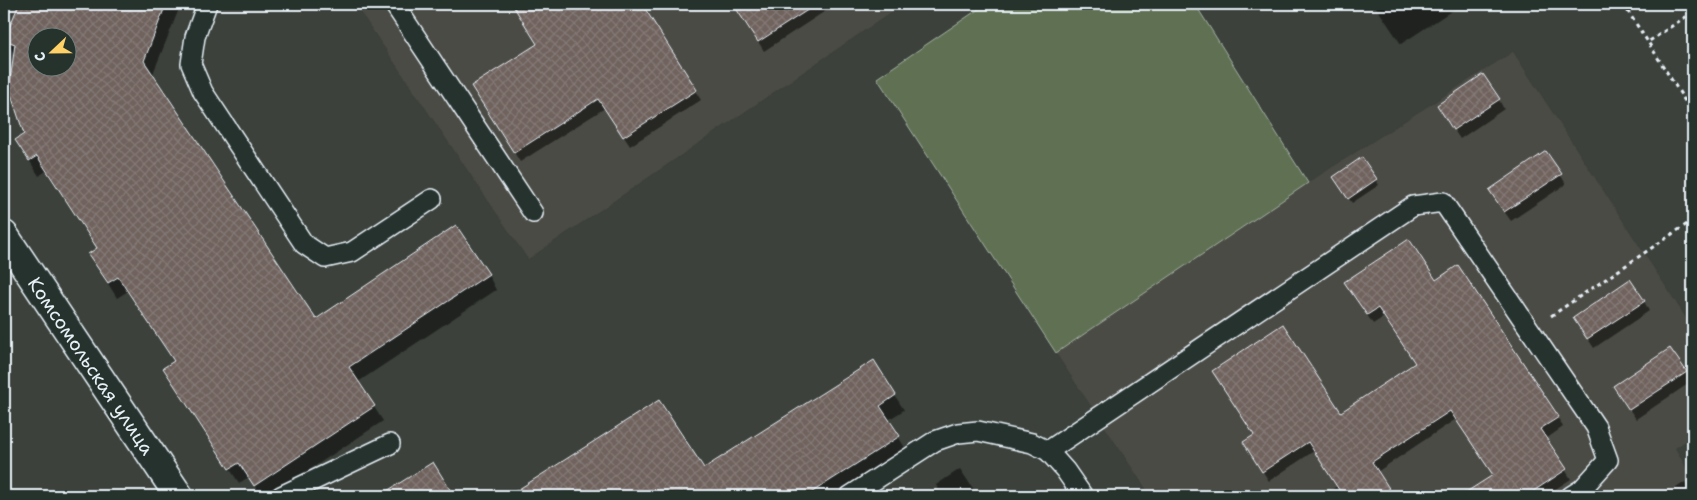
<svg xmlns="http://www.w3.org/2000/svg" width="1697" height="500" font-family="'Shantell Sans',sans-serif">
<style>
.built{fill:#4b4b45}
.grass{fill:#607153;stroke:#a4b1a6}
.shadow{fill:#0007;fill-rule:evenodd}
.building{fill:url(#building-cross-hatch);stroke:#e8f1f8;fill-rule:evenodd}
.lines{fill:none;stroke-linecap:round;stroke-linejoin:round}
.lane-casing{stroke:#e8f1f8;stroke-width:22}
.street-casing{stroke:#e8f1f8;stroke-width:31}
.path{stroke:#e8f1f8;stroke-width:3;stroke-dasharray:4 4;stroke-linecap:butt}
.lane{stroke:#26332d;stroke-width:19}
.street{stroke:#26332d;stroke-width:28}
.labels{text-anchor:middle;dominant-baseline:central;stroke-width:4;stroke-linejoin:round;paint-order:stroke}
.street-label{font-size:19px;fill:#e8f1f8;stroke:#26332d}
</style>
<defs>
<pattern id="building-cross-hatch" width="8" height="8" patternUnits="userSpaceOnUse" patternTransform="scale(1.25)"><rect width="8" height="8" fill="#6f625d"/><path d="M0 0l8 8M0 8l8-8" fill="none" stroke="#847975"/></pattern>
</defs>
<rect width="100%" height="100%" fill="#3c413b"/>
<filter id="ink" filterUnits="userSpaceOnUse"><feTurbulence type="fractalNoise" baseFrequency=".02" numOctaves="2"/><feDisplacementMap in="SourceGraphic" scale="10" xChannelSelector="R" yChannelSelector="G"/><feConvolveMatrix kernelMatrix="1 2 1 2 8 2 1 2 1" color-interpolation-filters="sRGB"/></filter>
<g filter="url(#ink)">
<g class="built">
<path d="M355,4h548l-375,255z"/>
<path d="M1513,52l180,277v107l-18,12 18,32v16h-542l-95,-143 252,-170z"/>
</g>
<path class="grass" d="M986,4h209l113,179 -252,170 -179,-275z"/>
<g class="shadow">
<path d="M20,4h161l-29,72 164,245 172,-47 8,16 -138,92 25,39 -113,75h-9l-12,-19 -10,6 -65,-99 1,-22 -47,-71 -11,7 -18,-29 -1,-20 -52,-78 -7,5 -13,-21v-20l-11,-79 -9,-16zM38,38h30v30h-30z"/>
<path d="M512,4h128l61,96 -71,46 -25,-38 -85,54 -41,-66 59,-52z"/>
<path d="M734,4h90l3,6 -63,41z"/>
<path d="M1374,4h88l-61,40z"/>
<path d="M1499,100l5,9 -44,30 -16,-24z"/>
<path d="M1362,158l17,27 -27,18 -15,-21z"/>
<path d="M1560,174l6,10 -55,37 -15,-21z"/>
<path d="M1436,282l122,136 5,9 -17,12 25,40 -26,17h-54l-8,-13 11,-8 -38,-56 -79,53 16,24h-70l14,-10 -23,-35 -45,30 -19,-29 91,-38 75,-50 -32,-47 -11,7 -22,-33z"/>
<path d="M1644,301l5,10 -55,37 -14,-21z"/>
<path d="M873,361l31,49 -16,10 19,31 -70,45h-327l149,-95 44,69z"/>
<path d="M1686,372l5,10 -55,37 -16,-23z"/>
<path d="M432,464l21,32h-71z"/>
<path d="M960,469l18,27h-36l-6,-11z"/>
<path d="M1685,482l8,14h-29z"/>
</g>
<g class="building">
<path d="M19,4h147l-22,57 172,258 140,-94 33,49 -140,93 26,39 -121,80 -15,-23 -10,6 -66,-101 11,-7 -56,-84 -10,6 -20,-29 9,-6 -60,-92 -8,5 -14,-21 9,-6 -15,-45 6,-45 -11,-4zM38,38h30v30h-30z"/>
<path d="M512,4h130l55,86 -74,47 -25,-38 -84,54 -43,-67 66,-42z"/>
<path d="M733,4h84l-59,38z"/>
<path d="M1483,74l17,25 -47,31 -16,-25z"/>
<path d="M1546,151l16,23 -58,38 -15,-22z"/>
<path d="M1362,157l15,22 -29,20 -15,-22z"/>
<path d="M1409,239l27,41 22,-15 101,152 -19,12 27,40 -41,27h-66l33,-21 -43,-64 -78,51 22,34h-51l-35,-54 -46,30 -19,-30 11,-7 -42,-64 71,-47 58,88 74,-49 -37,-55 -11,7 -23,-33z"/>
<path d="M1630,279l15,22 -58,38 -14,-21z"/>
<path d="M1670,348l17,24 -58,38 -16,-24z"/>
<path d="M874,360l22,35 -16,11 20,30 -94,60h-298l151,-96 45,68z"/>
<path d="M433,462l21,34h-75z"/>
</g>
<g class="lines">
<defs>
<g id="lane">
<path d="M207,4l-12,33 -4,27 12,28 101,152 21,14 27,-6 80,-53"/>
<path d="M394,4l139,209"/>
<path d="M1048,451l365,-245 30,-4 153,225 12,33 -26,29 -11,7"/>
<path d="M281,496l109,-52"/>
<path d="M850,496l85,-55 23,-8 20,-2 54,12 16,8 17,19 18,26"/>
</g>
<path id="street" d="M4,235l175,261"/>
</defs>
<use href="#lane" class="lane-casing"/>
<use href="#street" class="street-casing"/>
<g class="path">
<path d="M1623,4l25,38"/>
<path d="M1693,12l-45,30 45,72"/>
<path d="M1551,316l142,-96"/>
</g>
<use href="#lane" class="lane"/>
<use href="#street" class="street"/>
</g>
</g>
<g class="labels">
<g class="street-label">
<text transform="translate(91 366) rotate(56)">Комсомольская улица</text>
</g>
</g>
<rect width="1697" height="500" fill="none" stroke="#26332d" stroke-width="20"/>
<rect x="10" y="10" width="1677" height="480" fill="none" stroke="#e8f1f8" stroke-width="2" filter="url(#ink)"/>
<g transform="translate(52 52) rotate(248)"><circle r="24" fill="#26332d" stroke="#747f7e"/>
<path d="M0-4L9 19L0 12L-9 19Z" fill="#ffd166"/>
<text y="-8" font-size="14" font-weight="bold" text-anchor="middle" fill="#e8f1f8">С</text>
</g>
</svg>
